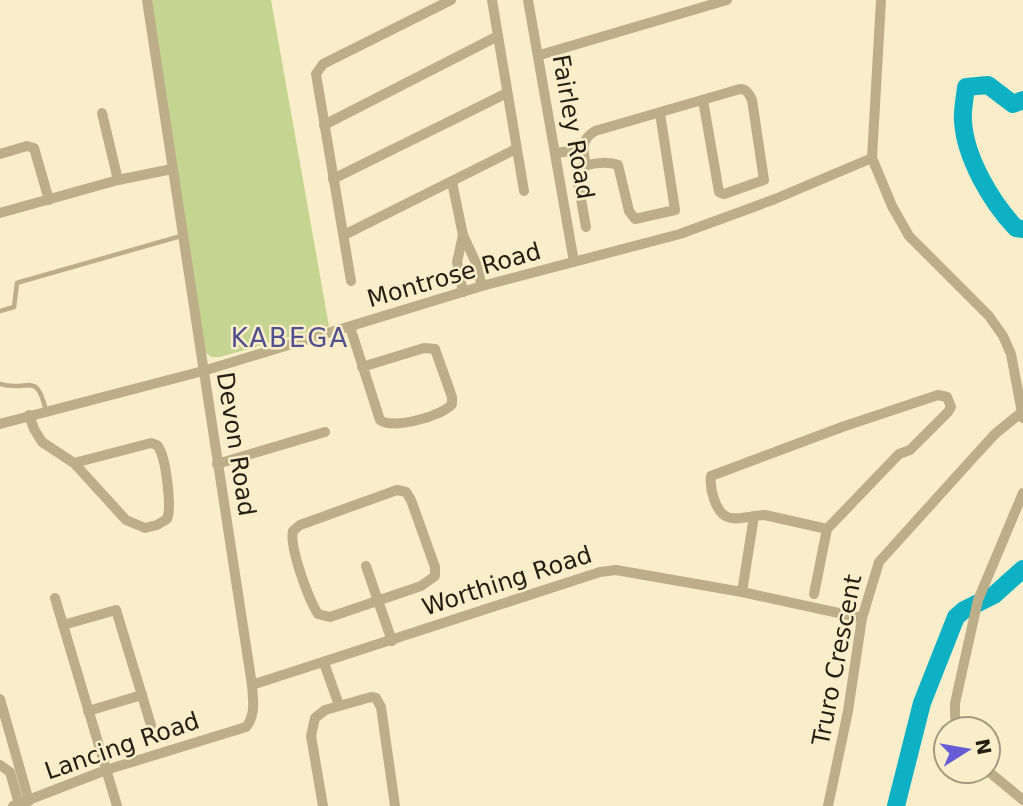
<svg xmlns="http://www.w3.org/2000/svg" width="1023" height="806" font-family="'DejaVu Sans',sans-serif">
<style>
.green{fill:#c5d591}
.lines{fill:none;stroke-linecap:round;stroke-linejoin:round}
.river{stroke:#0db1c3;stroke-width:18}
.lane{stroke:#bcae89;stroke-width:4.5}
.street{stroke:#bcae89;stroke-width:10}
.labels{text-anchor:middle;dominant-baseline:central;stroke-width:5;stroke-linejoin:round;paint-order:stroke}
.street-label{font-size:24px;fill:#231e11;stroke:#f9eec9}
.neighbourhood-label{font-size:26px;letter-spacing:2px;fill:#514f8d;stroke:#f9eec9}
</style>
<rect width="100%" height="100%" fill="#f9eec9"/>
<path class="green" d="M150,0h121l58,326 -109,31h-9l-7,-6z"/>
<g class="lines">
<g class="river">
<path d="M1023,100l-10,4 -25,-19 -22,2c-1,11 -4,23 -3,34 2,36 28,81 53,107l7,1"/>
<path d="M896,806l26,-103 34,-86 8,-7 30,-15 29,-26"/>
</g>
<g class="lane">
<path d="M0,311l14,-4 3,-24 3,-1 161,-46"/>
<path d="M0,384c29,9 36,-15 46,27"/>
</g>
<g class="street">
<path d="M492,0l32,191"/>
<path d="M528,0l46,262"/>
<path d="M881,0l-9,158 20,48 17,30 80,80 14,20 8,18 12,64"/>
<path d="M540,55l187,-55"/>
<path d="M102,113l16,67"/>
<path d="M324,125l174,-89"/>
<path d="M556,153l27,-4"/>
<path d="M0,154l27,-8 7,2 15,52"/>
<path d="M586,165c-3,-15 -6,-25 9,-34l145,-42c7,0 9,5 12,11l12,80 -40,14 -5,-2 -16,-92"/>
<path d="M333,179l174,-86"/>
<path d="M452,182l11,53 13,28 6,23"/>
<path d="M0,213l118,-33 54,-11"/>
<path d="M586,227l-9,-50 3,-9c10,-5 28,-7 38,-3l11,46 6,8 40,-9 -15,-97"/>
<path d="M344,235l172,-86"/>
<path d="M351,281l-35,-207 7,-10 128,-64"/>
<path d="M463,292l-6,-30 6,-27"/>
<path d="M350,327l30,93c12,10 63,-4 72,-16v-7l-17,-48 -11,-1 -62,19"/>
<path d="M29,415l5,14 8,13 32,21 52,57 19,8 12,-3 10,-6c5,-11 -1,-57 -7,-69 -2,-6 -4,-5 -9,-7l-77,20"/>
<path d="M0,424l203,-53 279,-85 198,-52 95,-35 97,-41"/>
<path d="M217,464l108,-32"/>
<path d="M397,490l9,2 5,8 24,67v9l-14,10 -91,31 -12,-3c-9,-14 -29,-67 -25,-83l7,-6z"/>
<path d="M754,516c-22,4 -32,6 -40,-17 -3,-8 -4,-14 -3,-23l131,-49 96,-32 9,2 4,10 -3,5 -38,38 -11,4 -72,75 -13,65"/>
<path d="M366,566l26,75"/>
<path d="M742,592l12,-76 11,-1 62,14"/>
<path d="M55,598l62,208"/>
<path d="M63,625l53,-15 35,115"/>
<path d="M324,663l15,42"/>
<path d="M252,685l348,-113 16,-2 126,22 120,26"/>
<path d="M0,699l29,102"/>
<path d="M88,711l54,-16"/>
<path d="M959,729l-4,-12v-14l23,-103 45,-107"/>
<path d="M0,765l10,7 9,32"/>
<path d="M988,771l35,29"/>
<path d="M13,806l93,-36 140,-43c10,-12 7,-27 6,-42l-105,-685"/>
<path d="M323,806l-12,-70 4,-18 10,-8 46,-13 5,1 5,9 14,99"/>
<path d="M828,806l20,-95 14,-93 17,-56 94,-104 22,-24 27,-22"/>
</g>
</g>
<g class="labels">
<g class="street-label">
<text transform="translate(573 127) rotate(80)">Fairley Road</text>
<text transform="translate(454 275) rotate(-16)">Montrose Road</text>
<text transform="translate(236 444) rotate(81)">Devon Road</text>
<text transform="translate(507 581) rotate(-18)">Worthing Road</text>
<text transform="translate(837 660) rotate(-79)">Truro Crescent</text>
<text transform="translate(122 746) rotate(-19)">Lancing Road</text>
</g>
<g class="neighbourhood-label">
<text x="290" y="338">KABEGA</text>
</g>
</g>
<g transform="translate(967 750) rotate(79)"><circle r="33" fill="#f9eec9" stroke="#a39b7f" stroke-width="2"/>
<path d="M0-5L12 26L0 18L-12 26Z" fill="#685cd5"/>
<text y="-10" font-size="19" font-weight="bold" text-anchor="middle" fill="#231e11">N</text>
</g>
</svg>
